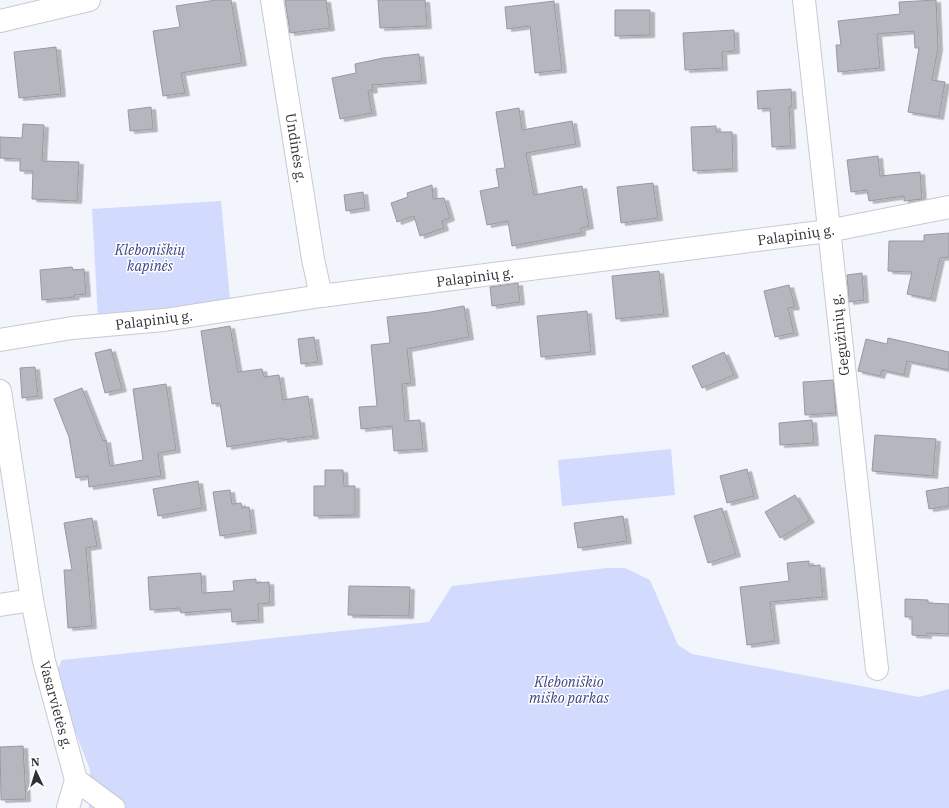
<svg xmlns="http://www.w3.org/2000/svg" width="949" height="808" font-family="'IBM Plex Serif',serif">
<style>
.green{fill:#d2dafd}
.building{fill:#b6b7be;stroke:#9899a0;filter:url(#shadow)}
.lines{fill:none;stroke-linecap:round;stroke-linejoin:round}
.minor-casing{stroke:#c9cad1;stroke-width:24}
.minor{stroke:#fff;stroke-width:22}
.labels{text-anchor:middle;dominant-baseline:central;stroke-width:3;stroke-linejoin:round;paint-order:stroke}
.street-label{font-size:14px;fill:#303134;stroke:#fff}
.park-label{font-size:14px;font-style:italic;fill:#3c4387;stroke:#fff}
</style>
<defs>
<filter id="shadow"><feDropShadow dx="4.5" dy="2.5" stdDeviation="0" flood-color="#0004"/></filter>
</defs>
<rect width="100%" height="100%" fill="#f3f5fc"/>
<g class="green">
<path d="M221,201l9,99 -132,18 -6,-109z"/>
<path d="M671,449l4,46 -113,11 -4,-46z"/>
<path d="M607,568h18l25,12 28,65 14,9 227,43 30,-8v119h-860l1,-38 -36,-93 8,-17 367,-38 23,-36z"/>
</g>
<g class="building">
<path d="M216,0h15l11,63 -61,10 4,20 -22,3 -10,-65 27,-4 -4,-21z"/>
<path d="M285,0h41l4,28 -40,5z"/>
<path d="M378,0h47l2,26 -47,2z"/>
<path d="M936,0l2,48 -6,32 13,2 -6,35 -31,-5 11,-64h-4l-1,-17 -37,3 3,34 -42,4 -2,-27h5l-3,-24 62,-7 -1,-12z"/>
<path d="M554,1l8,69 -27,3 -5,-47 -23,3 -2,-22z"/>
<path d="M615,10h35v25l-35,1z"/>
<path d="M734,30l1,21 -13,1 1,16 -38,2 -2,-37z"/>
<path d="M56,47l5,47 -42,4 -5,-46z"/>
<path d="M419,54l3,27 -50,4 1,5 -5,1 4,22 -32,6 -8,-41 24,-5 -1,-9 28,-6z"/>
<path d="M791,89l1,17 -3,1 2,39 -19,1 -2,-39 -12,1 -1,-18z"/>
<path d="M151,107l2,22 -23,2 -2,-21z"/>
<path d="M519,108l3,22 50,-9 4,23 -50,9 8,42 48,-9 7,40 -8,2v5l-69,13 -4,-25 -21,4 -7,-34 19,-4 -3,-18 9,-1 -9,-56z"/>
<path d="M23,124l21,1 -2,36 37,1 -2,39 -45,-2 1,-28h-13v-12l-20,-1v-21l22,1z"/>
<path d="M716,126v6h16l1,37 -40,2 -2,-44z"/>
<path d="M878,156l2,20 40,-4 2,27 -18,2v-5l-35,5 -2,-11 -16,2 -4,-32z"/>
<path d="M653,183l5,35 -37,5 -4,-36z"/>
<path d="M432,185l1,14 11,-1 6,20 -8,3 2,7 -24,8 -6,-20 -17,6 -6,-19 17,-6 -1,-4z"/>
<path d="M363,192l2,16 -19,3 -2,-16z"/>
<path d="M949,233v24l-9,1 -9,41 -24,-5 5,-22 -24,-1 1,-30h35v-6z"/>
<path d="M72,267l1,3 11,-1 2,25 -12,1 1,2 -33,3 -2,-30z"/>
<path d="M659,271l5,43 -48,5 -4,-43z"/>
<path d="M862,273l2,27 -15,2 -2,-27z"/>
<path d="M518,283l2,19 -28,4 -2,-19z"/>
<path d="M789,285l6,22 -7,1 6,25 -19,4 -11,-46z"/>
<path d="M464,306l5,31 -62,12 4,34 -9,1 3,37 15,-1 3,29 -29,2 -2,-25 -31,3 -2,-22 18,-1 -6,-61 19,-2 -3,-26 43,-5z"/>
<path d="M587,311l4,41 -50,5 -4,-41z"/>
<path d="M230,326l8,46 24,-3 2,8 15,-2 4,25 25,-4 6,40 -31,4v-2l-56,9 -7,-44 -8,1 -11,-73z"/>
<path d="M314,337l4,25 -17,2 -3,-25z"/>
<path d="M888,338l61,14v18l-42,-9 -3,14 -22,-5 -2,6 -22,-5 8,-32 21,5z"/>
<path d="M111,349l11,40 -17,4 -10,-40z"/>
<path d="M724,352l10,23 -32,13 -10,-22z"/>
<path d="M35,367l3,29 -16,2 -2,-30z"/>
<path d="M833,380l3,33 -31,2 -2,-33z"/>
<path d="M166,384l10,66 -18,3 3,23 -72,11 -1,-11 -12,2 -7,-41 -15,-38 28,-11 21,53 3,-1 4,26 33,-6 -10,-71z"/>
<path d="M812,420l2,23 -34,2 -1,-22z"/>
<path d="M875,435l61,4 -3,37 -61,-5z"/>
<path d="M747,469l7,27 -27,7 -7,-27z"/>
<path d="M325,470h18l1,16h11v29l-41,1v-30h11z"/>
<path d="M198,481l4,27 -44,8 -5,-27z"/>
<path d="M949,487v19l-20,3 -3,-18z"/>
<path d="M230,490l2,14 9,-1 1,5 7,-1 3,24 -32,5 -7,-44z"/>
<path d="M795,495l15,25 -30,18 -15,-26z"/>
<path d="M722,508l14,46 -28,9 -14,-47z"/>
<path d="M623,516l4,25 -49,7 -4,-25z"/>
<path d="M92,518l5,28 -11,2 6,78 -24,2 -4,-58h8l-8,-47z"/>
<path d="M809,561v5l11,-1 3,32 -53,5 5,39 -28,4 -7,-58 49,-6 -2,-18z"/>
<path d="M201,573l1,20 32,-2 -1,-10 23,-2v4l13,-1 1,21 -12,1 1,16 -27,2 -1,-13 -50,4 -1,-5 -30,2 -2,-33z"/>
<path d="M349,586l61,1 -1,29 -61,-1z"/>
<path d="M905,599l23,1v3l21,1v30l-22,-1v3l-15,-1v-18h-7z"/>
<path d="M23,746l3,53 -25,1 -1,-53z"/>
</g>
<g class="lines">
<defs>
<g id="minor">
<path d="M272,0l41,259 8,37"/>
<path d="M804,0l73,669"/>
<path d="M0,21l89,-21"/>
<path d="M0,340l72,-12 92,-8 157,-24 507,-65 121,-24"/>
<path d="M0,391l32,209 12,61 32,119 -8,28"/>
<path d="M0,605l32,-5"/>
<path d="M76,780l38,28"/>
</g>
</defs>
<use href="#minor" class="minor-casing"/>
<use href="#minor" class="minor"/>
</g>
<g class="labels">
<g class="street-label">
<text transform="translate(296 148) rotate(81)">Undinės g.</text>
<text transform="translate(796 235) rotate(-8)">Palapinių g.</text>
<text transform="translate(475 277) rotate(-7)">Palapinių g.</text>
<text transform="translate(154 320) rotate(-7)">Palapinių g.</text>
<text transform="translate(840 335) rotate(-96)">Gegužinių g.</text>
<text transform="translate(56 705) rotate(75)">Vasarvietės g.</text>
</g>
<g class="park-label">
<text x="150" y="250">Kleboniškių<tspan x="150" dy="16">kapinės</tspan></text>
<text x="569" y="682">Kleboniškio<tspan x="569" dy="16">miško parkas</tspan></text>
</g>
</g>
<g transform="translate(36 772) rotate(356)" stroke="#ffffff" stroke-width="3" paint-order="stroke">
<path d="M0-3L7 15L0 10L-7 15Z" fill="#303134"/>
<text y="-6" font-size="11" font-weight="bold" text-anchor="middle" fill="#303134">N</text>
</g>
</svg>
